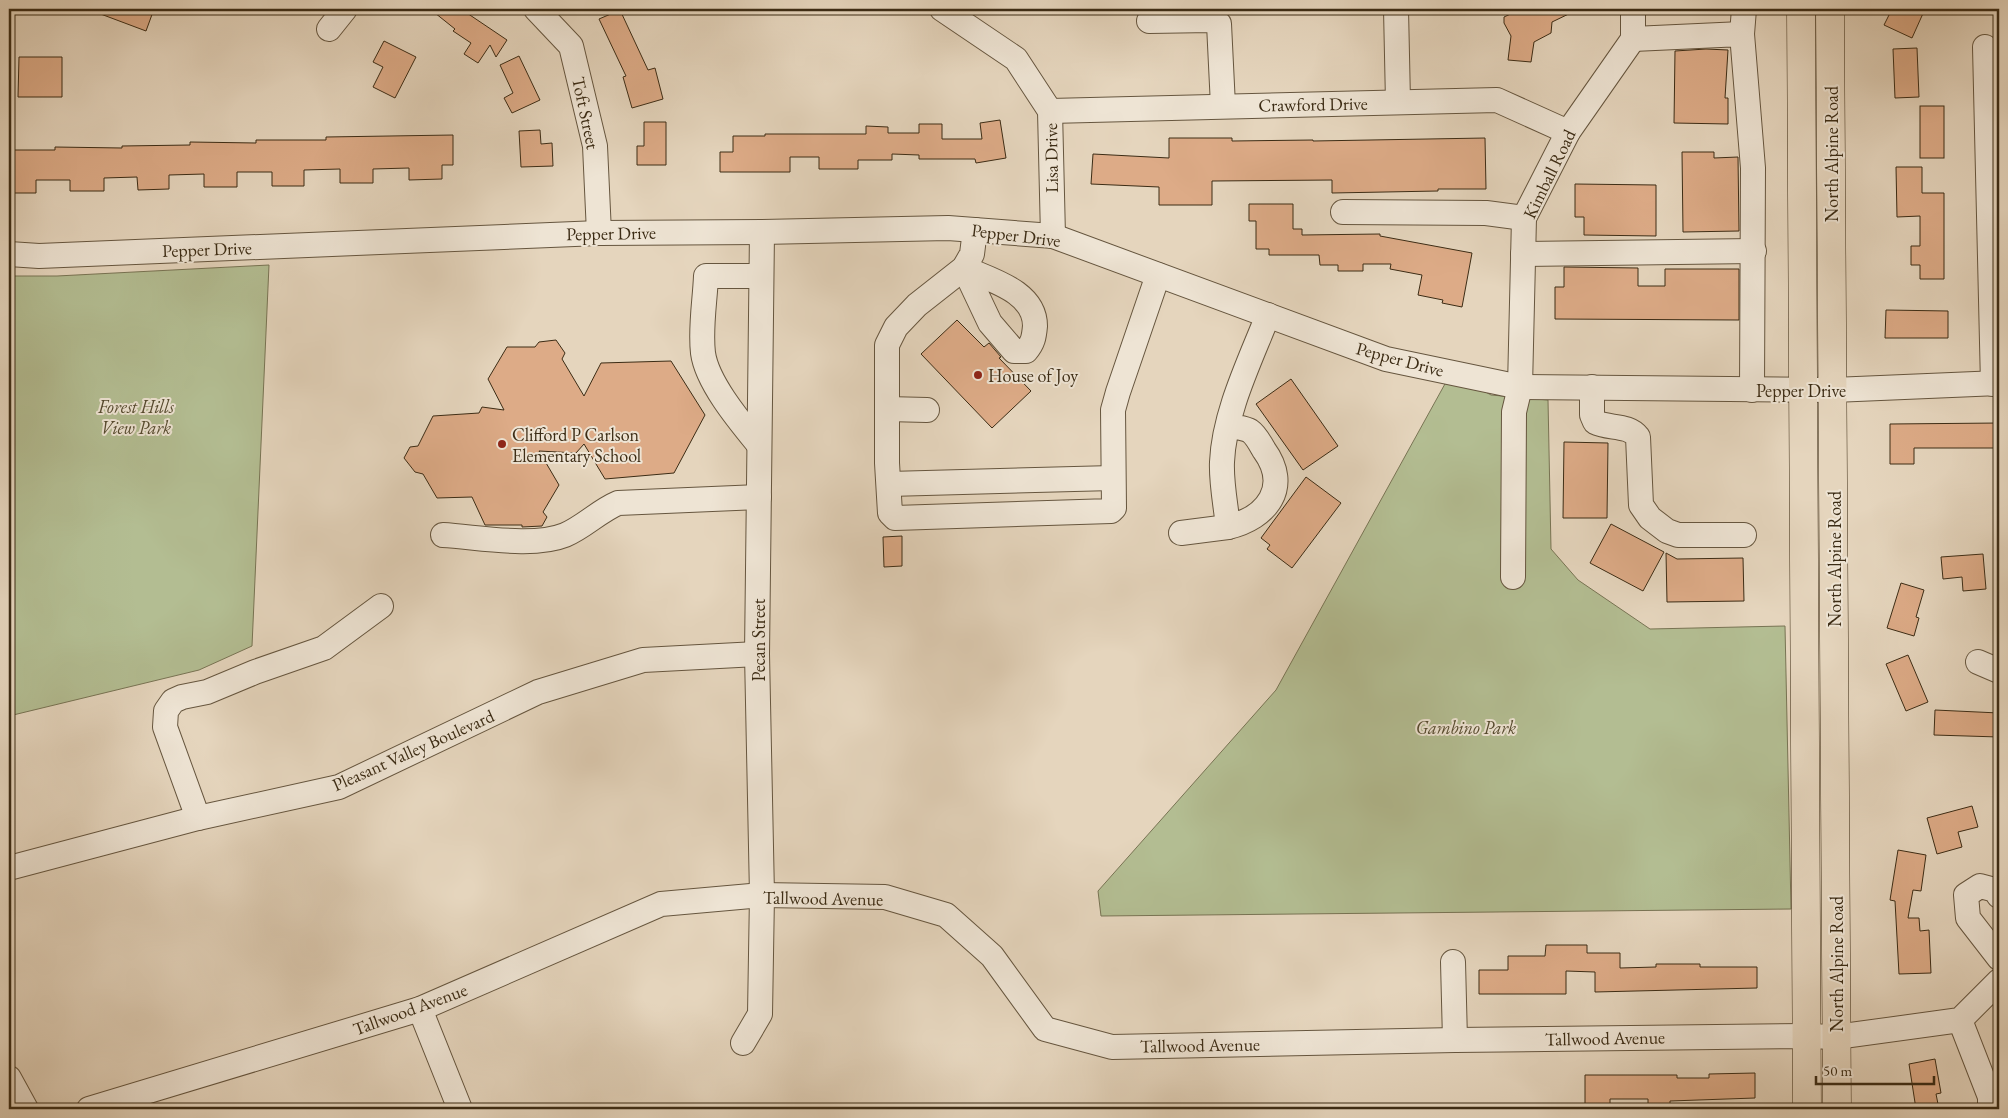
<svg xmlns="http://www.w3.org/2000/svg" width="2008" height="1118" font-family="'EB Garamond',serif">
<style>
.green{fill:#b3bd92;stroke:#787454}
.building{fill:#ddab87;stroke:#3c2c15}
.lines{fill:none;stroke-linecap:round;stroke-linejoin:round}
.minor-casing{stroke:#66563f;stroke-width:26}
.major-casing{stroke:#3c2c15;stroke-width:29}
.minor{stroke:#eee4d4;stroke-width:24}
.major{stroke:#e5d5bd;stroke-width:28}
.poi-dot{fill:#8f2418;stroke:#eee4d4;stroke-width:2}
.labels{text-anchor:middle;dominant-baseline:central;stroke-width:4;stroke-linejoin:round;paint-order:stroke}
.street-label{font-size:18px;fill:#3c2c15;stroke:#eee4d4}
.poi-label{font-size:18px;fill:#3c2c15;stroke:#eee4d4;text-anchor:start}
.park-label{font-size:18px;font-style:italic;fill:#54492e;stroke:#eee4d4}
</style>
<rect width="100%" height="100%" fill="#e5d5bd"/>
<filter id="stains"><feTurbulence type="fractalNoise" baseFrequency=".004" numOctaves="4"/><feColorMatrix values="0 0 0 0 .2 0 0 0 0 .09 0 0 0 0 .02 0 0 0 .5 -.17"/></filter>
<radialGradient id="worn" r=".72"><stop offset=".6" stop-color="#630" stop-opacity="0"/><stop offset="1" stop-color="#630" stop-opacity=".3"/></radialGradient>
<g class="green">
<path d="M269,265l-17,381 -53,24 -190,46v-440h48z"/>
<path d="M1451,373l40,22 57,5 3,149 27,31 72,49 135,-3 6,283 -690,7 -3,-25 178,-201z"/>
</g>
<g class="building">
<path d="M90,9h64l-8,22 -56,-21z"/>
<path d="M430,9h31l46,31 -11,17 -6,-12 -12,18 -14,-9 7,-11 -18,-12 2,-2z"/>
<path d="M1521,9h58l-27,13 -1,11 -17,9 -3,20 -23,-2 3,-24 -7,-13v-6z"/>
<path d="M1892,9h33l-13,29 -28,-13z"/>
<path d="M620,10l28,60 7,-2 8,31 -31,9 -9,-31 3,-1 -27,-57z"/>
<path d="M384,41l32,16 -21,41 -22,-11 10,-20 -10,-5z"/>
<path d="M1917,48l2,49 -24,1 -2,-49z"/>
<path d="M1706,49l22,1 -3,48h3v26l-54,-1 1,-72z"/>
<path d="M519,56l21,44 -28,13 -8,-15 9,-5 -13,-28z"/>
<path d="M19,57h43v40h-44z"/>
<rect x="1920" y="106" width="24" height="52"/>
<path d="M1000,120l6,38 -30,5 -1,-4h-56v-4l-27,-1v6h-34v9h-39v-12h-29v15h-70v-20h13v-16h32v-2h101v-8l22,1v6h31v-9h23v15h40l-2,-16z"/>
<path d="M644,122h22v43h-29v-19h7z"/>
<path d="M540,130l1,14 11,-1 1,23 -32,1 -2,-36z"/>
<path d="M453,135v30h-11v14l-33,1v-12l-36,1v14h-33v-14l-36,1v16h-32v-14h-35v15h-33v-13l-35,1v14l-31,1 -1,-13 -33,1v13h-34v-11h-34v13h-27v-43h46v-3l67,1v-2l68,-1v-3l66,1v-3h70v-3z"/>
<path d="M1169,138h63v3l81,-1v1l172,-3 1,51h-48v2l-106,2v-13l-120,1v24h-53v-18l-68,-3 2,-30 76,4z"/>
<path d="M1682,152h32v6l24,-1 1,74 -56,1z"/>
<path d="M1896,167h26v26h22v86h-24v-14h-9v-19h9v-30l-23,1z"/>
<path d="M1575,184l81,1v51l-72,-1v-18h-9z"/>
<path d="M1249,204h44v25h9v6l78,-1v2l92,17 -10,54 -20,-4 1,-3 -25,-5 4,-20 -32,-6 1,-5h-28v7h-25v-6h-18l-1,-10h-50v-6h-13v-28h-7z"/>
<path d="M1564,267l74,1v18h27v-17h74v51l-184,-1v-32h9z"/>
<path d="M1886,310l62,1v27h-63z"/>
<path d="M957,320l27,27 5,-4 12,14 -2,1 32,33 -39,37 -71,-74z"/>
<path d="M556,340l9,13 -3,6 22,37 17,-33 70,-2 34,54 -31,58 -69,6 -21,-35 -8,9 -37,-2 20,34 -16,27 4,5 -5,9 -20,1v-2h-37l-13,-28 -35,1 -14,-24 -8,-2 -11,-14 6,-11 8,-1 15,-30 46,-3 3,-6 22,3 -16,-31 19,-32h28l4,-5z"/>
<path d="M1291,379l47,67 -35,24 -47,-66z"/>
<path d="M1999,423v25h-85v16h-24v-40z"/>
<path d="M1564,442l44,1 -1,75h-44z"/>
<path d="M1306,477l35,26 -49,65 -25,-19 3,-4 -9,-7z"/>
<path d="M1611,524l53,28 -21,39 -53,-28z"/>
<path d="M902,536v30l-18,1 -1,-30z"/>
<path d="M1666,553l11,6 66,-1 1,43 -77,1z"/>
<path d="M1983,554l3,35 -23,2 -1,-14 -19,2 -2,-22z"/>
<path d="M1901,583l23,7 -8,27 3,1 -5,18 -27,-8z"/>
<path d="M1908,655l20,47 -22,9 -20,-47z"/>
<path d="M1935,710l64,3v24l-65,-2z"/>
<path d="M1972,806l6,21 -20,5 4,15 -25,7 -10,-36z"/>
<path d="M1898,850l28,5 -5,36 -8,-1 -5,28h11l1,13 9,-1 2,43 -32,1 -4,-73 -5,-1z"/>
<path d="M1546,945h41v8h33v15l36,-1v-3h44v3h57v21l-162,4v-20l-29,-1v23h-87v-24h29v-14h37z"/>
<path d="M1935,1059l6,34 -5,1 3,15h-23l-7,-45z"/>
<path d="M1755,1073v25l-85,3v8h-22v-10h-38v10h-25v-34h92v3h32v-4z"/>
</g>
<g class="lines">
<defs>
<g id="minor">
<path d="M536,9l35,37 24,100 4,87"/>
<path d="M942,9l74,50 34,52 3,125"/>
<path d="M1396,9l2,93"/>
<path d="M1149,21l62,-1 8,4 4,82"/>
<path d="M329,29l16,-20"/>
<path d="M1742,34l2,-25"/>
<path d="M1633,39l109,-5 11,134 -1,222"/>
<path d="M1985,47l8,337"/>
<path d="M1050,111l447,-11 71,32"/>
<path d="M1343,212l143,1 38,5"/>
<path d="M975,230l-3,24 -8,14 -47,37 -21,22 -9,18v118l3,50 5,5 216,-7 3,-3 -1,-98 5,-18 40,-117"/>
<path d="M9,254l30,2 560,-23 163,-1 186,-4 105,8 333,123 134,28 313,3 166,-7"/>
<path d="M1523,254l231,-3"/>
<path d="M964,268c26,12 71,23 71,58 -1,11 -2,17 -9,25h-12l-24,-28z"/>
<path d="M1592,387v28l3,7c14,7 33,2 43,15l3,68 9,13 17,13 11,4h66"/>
<path d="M887,409l40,1"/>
<path d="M1228,425c6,2 17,3 22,6 6,4 11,14 14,19 27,37 3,68 -36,77 -2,-21 -7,-44 -6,-65 2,-49 28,-101 46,-147"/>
<path d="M759,445c-18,-22 -52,-62 -56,-92 -3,-25 2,-52 3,-77h55"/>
<path d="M889,484l224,-6"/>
<path d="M1181,533l47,-6"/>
<path d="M443,535c35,2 90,13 122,0 19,-8 34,-24 53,-32l141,-6"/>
<path d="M1513,577l1,-165 6,-25 4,-169 44,-86 65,-93v-30"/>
<path d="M1978,662l21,9"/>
<path d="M198,818l-33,-91 1,-16 7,-10 9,-4 25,-5 48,-20 69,-24 57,-42"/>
<path d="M9,868l189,-50 141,-31 199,-95 105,-32 114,-6"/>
<path d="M1999,896l-4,-6 -15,-4 -14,9 2,23 31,40"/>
<path d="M1453,962l2,78"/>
<path d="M420,1009l40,100"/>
<path d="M1960,1020l30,77v12"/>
<path d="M743,1043l17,-29 2,-119 -5,-241 5,-422"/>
<path d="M9,1078l17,31"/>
<path d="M89,1109l331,-100 241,-105 101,-9 123,2 61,18 46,41 53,73 67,18 343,-7 351,-4 30,1 124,-17 39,-39"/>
</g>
<g id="major">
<path d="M1801,9l6,1100"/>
<path d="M1830,9l7,1100"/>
</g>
</defs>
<use href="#minor" class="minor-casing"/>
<use href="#major" class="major-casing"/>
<use href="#minor" class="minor"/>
<use href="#major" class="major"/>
</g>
<g class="poi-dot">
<circle cx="978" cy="375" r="5"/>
<circle cx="502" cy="444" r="5"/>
</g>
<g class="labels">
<g class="street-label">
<text transform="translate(1313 104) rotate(-1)">Crawford Drive</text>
<text transform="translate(586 113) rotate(78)">Toft Street</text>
<text transform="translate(1831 154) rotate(-90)">North Alpine Road</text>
<text transform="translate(1051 158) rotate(-91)">Lisa Drive</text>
<text transform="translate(1549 174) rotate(-64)">Kimball Road</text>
<text transform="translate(611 233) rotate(-1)">Pepper Drive</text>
<text transform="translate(1016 235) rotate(7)">Pepper Drive</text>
<text transform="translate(207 249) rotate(-2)">Pepper Drive</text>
<text transform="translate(1400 359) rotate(15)">Pepper Drive</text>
<text x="1801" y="390">Pepper Drive</text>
<text transform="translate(1834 559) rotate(-90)">North Alpine Road</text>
<text transform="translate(758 640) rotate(-90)">Pecan Street</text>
<text transform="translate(413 750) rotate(-24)">Pleasant Valley Boulevard</text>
<text transform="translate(823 898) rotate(1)">Tallwood Avenue</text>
<text transform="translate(1836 964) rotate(-90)">North Alpine Road</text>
<text transform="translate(410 1009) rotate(-20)">Tallwood Avenue</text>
<text transform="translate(1605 1038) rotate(-1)">Tallwood Avenue</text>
<text transform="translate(1200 1045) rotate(-1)">Tallwood Avenue</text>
</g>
<g class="poi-label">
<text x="988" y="375">House of Joy</text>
<text x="512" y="434">Clifford P Carlson<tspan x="512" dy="21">Elementary School</tspan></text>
</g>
<g class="park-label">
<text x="136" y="406">Forest Hills<tspan x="136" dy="21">View Park</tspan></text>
<text x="1466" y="727">Gambino Park</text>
</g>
</g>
<rect width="2008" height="1118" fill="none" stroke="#e5d5bd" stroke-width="30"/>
<rect x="10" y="10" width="1988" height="1098" fill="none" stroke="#3c2c15" stroke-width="2.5"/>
<rect x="15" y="15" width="1978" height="1088" fill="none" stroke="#3c2c15"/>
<path d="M1816 1076v8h118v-8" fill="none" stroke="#3c2c15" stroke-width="2.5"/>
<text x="1823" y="1076" font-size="15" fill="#3c2c15" stroke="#eee4d4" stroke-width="4" paint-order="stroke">50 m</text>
<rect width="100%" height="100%" filter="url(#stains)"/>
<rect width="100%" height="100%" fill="url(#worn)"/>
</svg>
